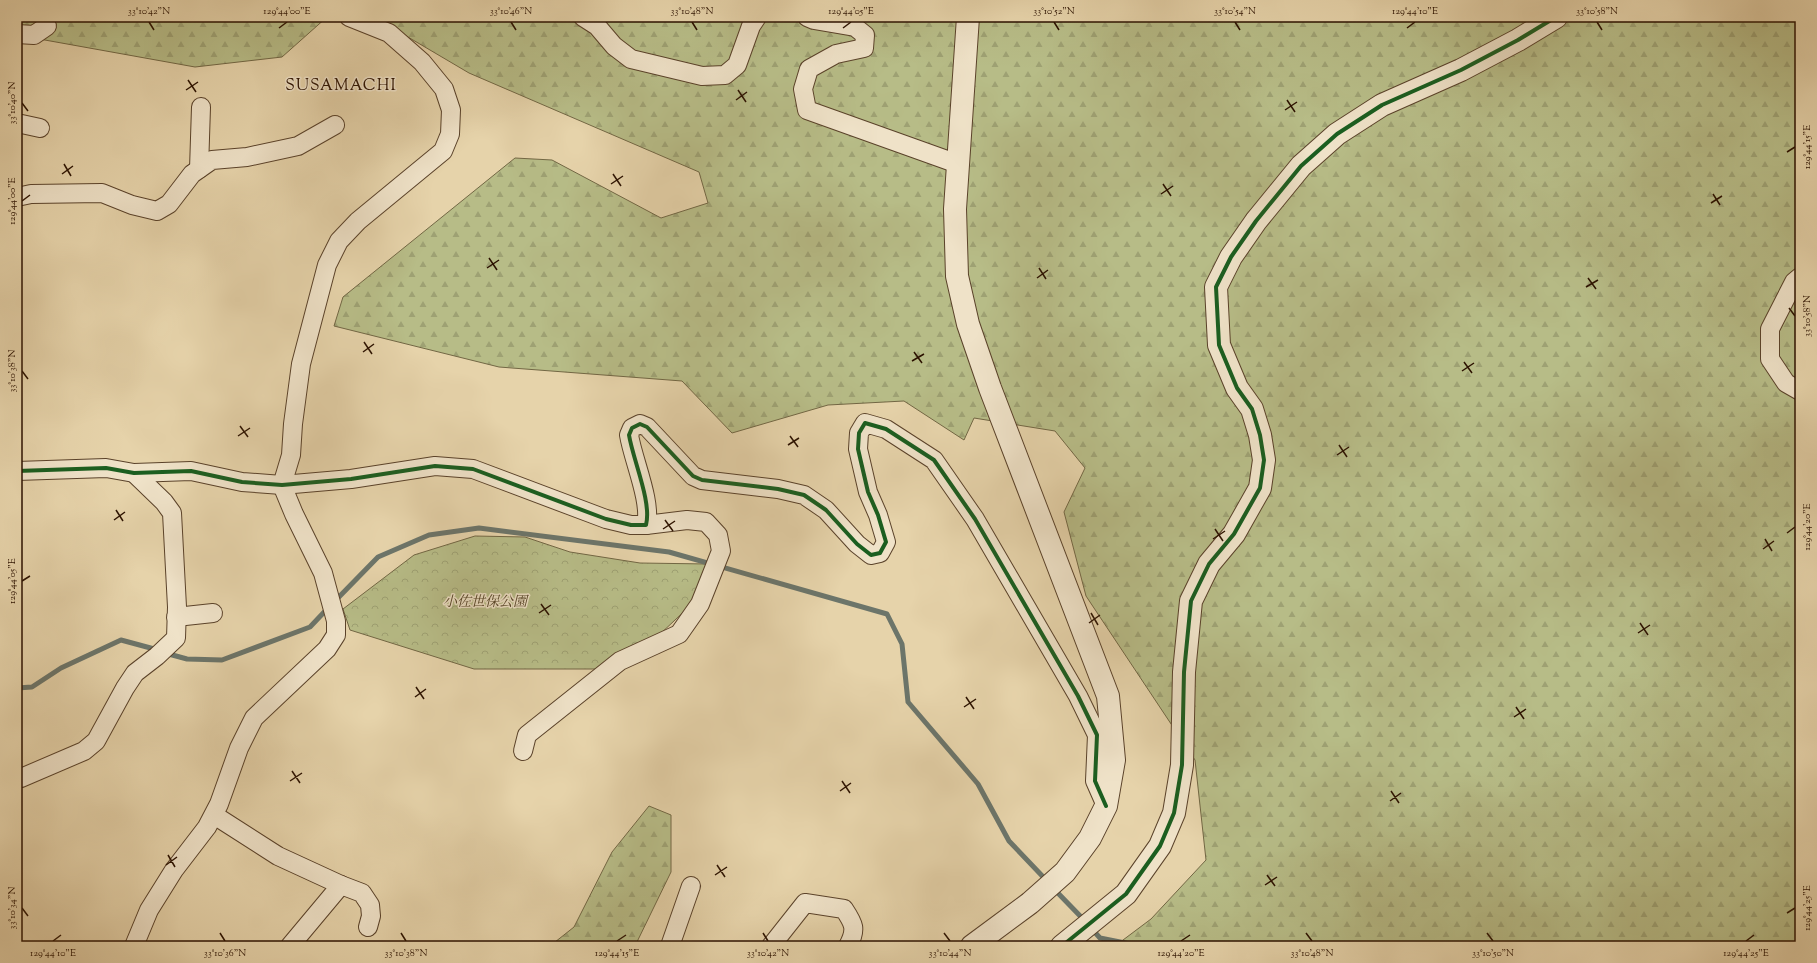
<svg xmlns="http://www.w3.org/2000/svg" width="1817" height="963" font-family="'Sorts Mill Goudy','Noto Serif JP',serif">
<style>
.forest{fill:url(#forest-firs);stroke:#726744}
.park{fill:url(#park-crowns);stroke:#726744}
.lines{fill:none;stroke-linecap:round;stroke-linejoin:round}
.stream{stroke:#6c756a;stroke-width:5}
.minor-casing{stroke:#5a422a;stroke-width:20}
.tertiary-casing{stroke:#5a422a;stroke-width:24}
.minor{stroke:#efe2c8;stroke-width:18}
.tertiary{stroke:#efe2c8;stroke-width:22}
.cycleway-casing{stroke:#efe2c8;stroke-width:6}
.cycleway{stroke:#1b5e20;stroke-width:4}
.ticks{fill:none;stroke:#2c1200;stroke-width:1.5}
.labels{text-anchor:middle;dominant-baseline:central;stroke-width:3;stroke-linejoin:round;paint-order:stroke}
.park-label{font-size:14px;font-style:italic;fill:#564528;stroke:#efe2c8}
.quarter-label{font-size:16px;letter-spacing:1px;fill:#2c1200;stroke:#efe2c8}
.neatline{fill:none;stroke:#2c1200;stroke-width:1.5}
.ticks-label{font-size:10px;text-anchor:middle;fill:#2c1200}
</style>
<defs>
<pattern id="forest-firs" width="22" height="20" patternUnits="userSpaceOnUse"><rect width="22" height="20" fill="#b7bc87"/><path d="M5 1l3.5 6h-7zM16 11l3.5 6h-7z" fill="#9ea173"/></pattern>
<pattern id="park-crowns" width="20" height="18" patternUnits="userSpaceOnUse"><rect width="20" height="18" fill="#b7bc87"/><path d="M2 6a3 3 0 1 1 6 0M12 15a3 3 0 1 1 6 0" fill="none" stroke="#9ea173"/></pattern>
</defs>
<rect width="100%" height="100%" fill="#e6d3aa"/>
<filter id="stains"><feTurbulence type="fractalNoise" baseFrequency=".005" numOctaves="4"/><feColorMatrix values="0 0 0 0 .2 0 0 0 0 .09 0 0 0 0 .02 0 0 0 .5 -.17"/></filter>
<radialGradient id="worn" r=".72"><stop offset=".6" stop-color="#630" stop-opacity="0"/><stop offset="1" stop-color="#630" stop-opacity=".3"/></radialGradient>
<g class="forest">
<path d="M17,17h310l-45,40 -87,10 -178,-32z"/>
<path d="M374,17h1426v929h-685l36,-27 55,-59 -11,-100 -109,-164 -22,-84 21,-44 -30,-37 -81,-13 -10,22 -60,-39 -76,4 -96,28 -50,-52 -183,-14 -165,-41 9,-29 172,-139 37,2 109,58 47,-15 -9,-31 -230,-99z"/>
<path d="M649,806l22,9v57l-36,74h-85l24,-19 38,-75z"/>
</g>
<path class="park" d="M475,536l50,1 45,15 70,11 68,1 -16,40 -34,32 -62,33h-122l-124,-39 -7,-21 71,-54z"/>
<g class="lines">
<g class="stream">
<path d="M335,601l43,-44 51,-22 50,-7 190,24 218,62 15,30 6,58 70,82 31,57 39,41"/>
<path d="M165,653l22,6 35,1 88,-33 18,-19"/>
<path d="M17,688l15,-1 29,-19 60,-28 37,10"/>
<path d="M1054,889l31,32"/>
<path d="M1091,928l9,10 40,8"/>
</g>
<defs>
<g id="minor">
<path d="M583,17l14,9 17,20 17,13 71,17 23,-1 12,-10 14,-39 6,-9"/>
<path d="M807,17l7,3 41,7 10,8 -1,13 -28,6 -27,15 -6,20 4,21 151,54"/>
<path d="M17,34l17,1 13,-9"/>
<path d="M17,123l23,5"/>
<path d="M199,169l2,-62"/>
<path d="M17,197l14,-3 71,-1 30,12 25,6 12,-7 23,-30 20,-14 35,-3 51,-11 37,-21"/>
<path d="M1800,277l-6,5 -24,47v30l16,24 14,8"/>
<path d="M17,471l89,-3 28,5 57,-2 51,11 40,3 69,-6 84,-13 38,3 133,50 25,6h15c6,-23 -13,-65 -17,-90l3,-7 8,-4 7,3 46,49 9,4 76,9 26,6 22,15 31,34 14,11 9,-2 6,-11 -8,-27 -10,-23 -10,-43 1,-16 6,-10 21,6 48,31 41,59 103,177 19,39 -2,46 11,25"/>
<path d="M176,617l37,-4"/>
<path d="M523,751l4,-16 93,-74 59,-27 21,-30 21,-53 -3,-16 -12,-13 -19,-2 -41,5"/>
<path d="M21,778l63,-27 12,-10 29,-53 10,-15 22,-17 19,-18 1,-31 -5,-94 -8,-11 -30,-29"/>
<path d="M214,815l64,41 63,29 21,8 8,12 1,11 -3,11"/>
<path d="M134,946l15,-36 25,-40 33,-43 12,-23 20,-56 15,-30 73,-69 9,-14v-14l-13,-48 -29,-59 -12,-29 9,-30 2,-31 8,-60 26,-99 12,-24 19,-20 85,-70 7,-17 1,-24 -7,-21 -22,-27 -33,-29 -40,-16"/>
<path d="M290,946l51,-61"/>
<path d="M670,946l21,-60"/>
<path d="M771,946l34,-43 39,6c10,15 13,20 4,37"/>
</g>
<g id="tertiary">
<path d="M968,17l-13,192 2,67 11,48 22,64 118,308 6,64 -8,46 -16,32 -25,34 -35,31 -58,43"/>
<path d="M1062,946l64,-52 34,-48 14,-33 8,-48 2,-93 7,-71 18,-37 25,-30 26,-46 4,-28 -4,-25 -8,-26 -15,-21 -18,-43 -3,-58 15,-30 25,-36 45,-55 36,-32 45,-29 79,-35 57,-30 38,-23"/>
</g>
</defs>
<use href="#minor" class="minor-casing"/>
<use href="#tertiary" class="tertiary-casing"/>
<use href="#minor" class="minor"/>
<use href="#tertiary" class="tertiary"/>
<defs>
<g id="cycleway">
<path d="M17,471l89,-3 28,5 57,-2 51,11 40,3 69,-6 84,-13 38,3 133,50 25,6h15c6,-23 -13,-65 -17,-90l3,-7 8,-4 7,3 46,49 9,4 76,9 26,6 22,15 31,34 14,11 9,-2 6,-11 -8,-27 -10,-23 -10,-43 1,-16 6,-10 21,6 48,31 41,59 103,177 19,39 -2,46 11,25"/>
<path d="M1062,946l64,-52 34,-48 14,-33 8,-48 2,-93 7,-71 18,-37 25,-30 26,-46 4,-28 -4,-25 -8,-26 -15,-21 -18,-43 -3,-58 15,-30 25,-36 45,-55 36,-32 45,-29 79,-35 57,-30 38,-23"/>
</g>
</defs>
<use href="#cycleway" class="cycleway-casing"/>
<use href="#cycleway" class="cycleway"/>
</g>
<path class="ticks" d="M149,22l5,8M511,22l5,8M692,22l5,8M1054,22l5,8M1235,22l5,8M1597,22l5,8M279,28l8,-6M843,28l8,-6M1407,28l8,-6M188,80l8,12M186,90l12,-8M738,90l8,12M736,100l11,-8M1287,100l8,12M22,103l6,8M1285,110l12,-8M1787,152l8,-5M64,164l7,12M62,174l11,-8M613,174l8,12M611,184l12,-8M1163,184l8,12M1161,194l12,-8M1713,194l7,11M22,201l8,-6M1711,203l11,-7M489,258l8,12M487,268l12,-8M1039,268l7,11M1037,278l11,-8M1588,278l8,11M1586,287l12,-7M1789,308l6,8M364,342l8,12M363,352l11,-8M914,352l8,11M912,361l12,-7M1464,362l8,11M22,371l6,8M1462,371l12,-8M240,426l8,11M238,436l12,-8M790,436l8,11M788,445l11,-7M1339,445l8,12M1337,455l12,-8M116,510l7,11M114,520l11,-8M665,520l8,11M663,529l12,-8M1215,529l8,12M1787,533l8,-6M1213,539l12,-8M1765,539l7,12M1763,549l11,-8M22,581l8,-5M541,604l8,11M539,613l12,-8M1091,613l7,12M1089,623l11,-8M1640,623l8,12M1638,633l12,-8M416,687l8,12M415,697l11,-8M966,697l8,12M964,707l12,-8M1516,707l8,12M1514,717l12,-8M292,771l8,12M290,781l12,-8M842,781l8,12M840,791l11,-8M1391,791l8,12M1390,801l11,-8M168,855l7,12M166,865l11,-8M717,865l8,12M715,875l12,-8M1267,875l8,11M1265,885l12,-8M22,908l6,8M1787,913l8,-5M220,933l5,8M401,933l5,8M763,933l5,8M944,933l6,8M1306,933l6,8M1487,933l6,8M53,941l8,-6M617,941l9,-6M1181,941l9,-6M1746,941l8,-6"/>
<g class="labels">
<g class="park-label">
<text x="485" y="603">小佐世保公園</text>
</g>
<g class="quarter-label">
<text x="341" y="86">SUSAMACHI</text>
</g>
</g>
<rect width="1817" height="963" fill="none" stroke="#e6d3aa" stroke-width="44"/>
<rect x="22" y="22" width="1773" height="919" class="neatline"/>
<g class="ticks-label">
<text x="149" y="14">33°10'42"N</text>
<text x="287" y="14">129°44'00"E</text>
<text x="511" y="14">33°10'46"N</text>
<text x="692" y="14">33°10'48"N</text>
<text x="851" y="14">129°44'05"E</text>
<text x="1054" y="14">33°10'52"N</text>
<text x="1235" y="14">33°10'54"N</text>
<text x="1415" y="14">129°44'10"E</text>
<text x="1597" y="14">33°10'58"N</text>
<text transform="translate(11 103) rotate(-90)" y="4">33°10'40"N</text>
<text transform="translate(1806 147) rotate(-90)" y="4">129°44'15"E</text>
<text transform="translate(11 201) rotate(-90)" y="4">129°44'00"E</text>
<text transform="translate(1806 316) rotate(-90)" y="4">33°10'58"N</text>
<text transform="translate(11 371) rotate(-90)" y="4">33°10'38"N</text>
<text transform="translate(1806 527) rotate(-90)" y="4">129°44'20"E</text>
<text transform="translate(11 581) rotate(-90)" y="4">129°44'05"E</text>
<text transform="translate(1806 908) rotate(-90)" y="4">129°44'25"E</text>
<text transform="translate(11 908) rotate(-90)" y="4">33°10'34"N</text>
<text x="53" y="956">129°44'10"E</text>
<text x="225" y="956">33°10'36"N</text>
<text x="406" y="956">33°10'38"N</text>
<text x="617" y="956">129°44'15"E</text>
<text x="768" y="956">33°10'42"N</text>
<text x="950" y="956">33°10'44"N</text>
<text x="1181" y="956">129°44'20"E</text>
<text x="1312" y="956">33°10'48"N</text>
<text x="1493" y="956">33°10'50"N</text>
<text x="1746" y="956">129°44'25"E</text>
</g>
<rect width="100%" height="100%" filter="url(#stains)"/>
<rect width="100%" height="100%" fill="url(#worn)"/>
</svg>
